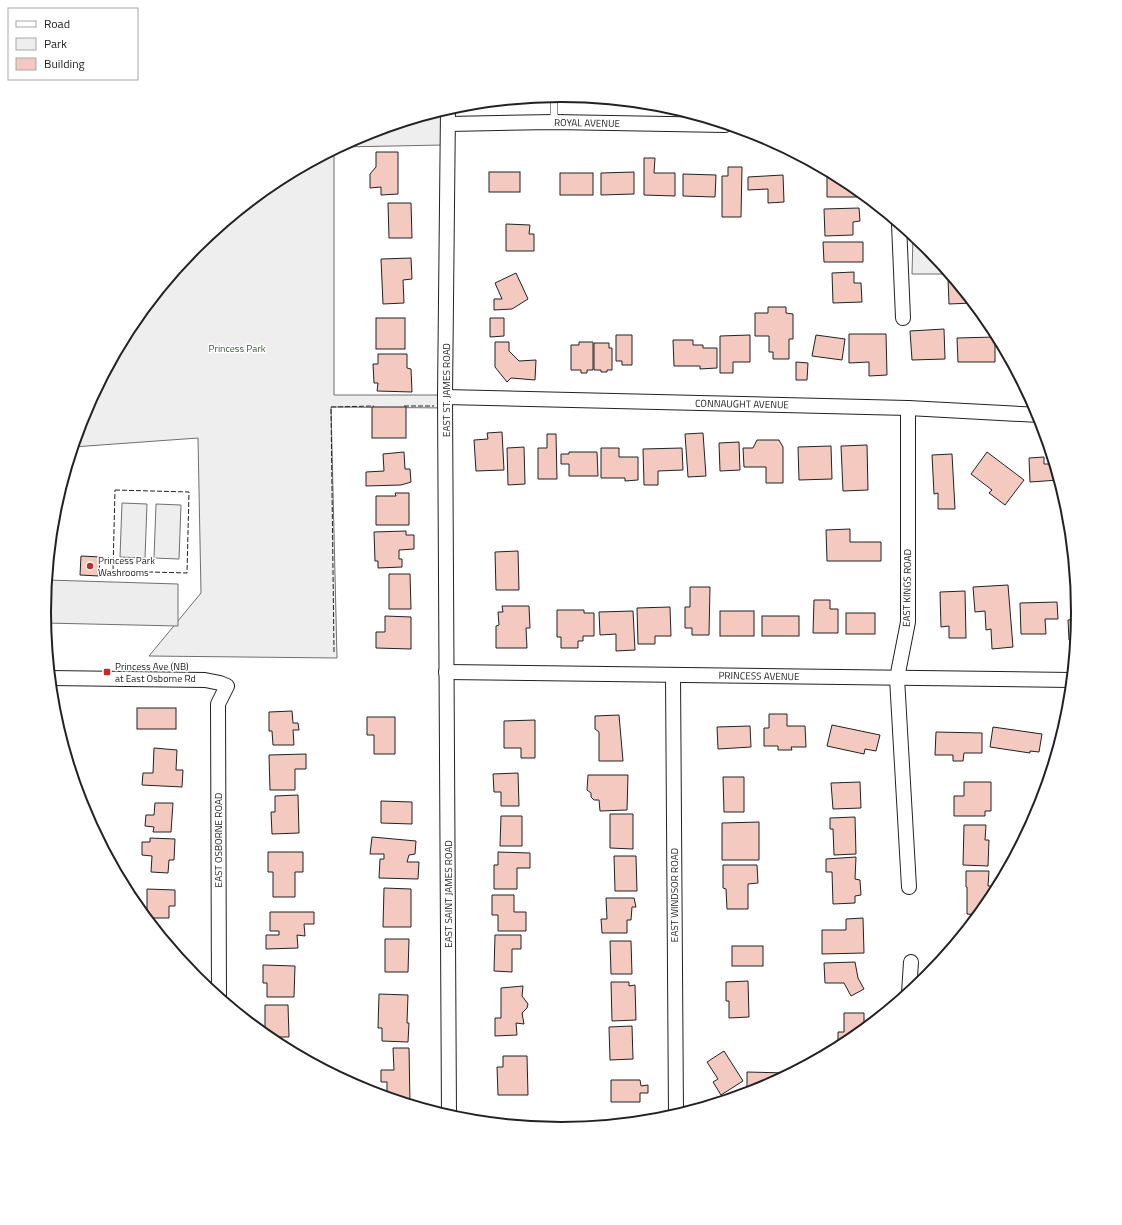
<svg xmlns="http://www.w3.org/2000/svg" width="1122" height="1225" font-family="'Titillium Web',sans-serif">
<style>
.green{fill:#eee;stroke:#6f6f6f}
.parking{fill:#ededed;stroke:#6f6f6f}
.building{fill:#f3c9c0;stroke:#222}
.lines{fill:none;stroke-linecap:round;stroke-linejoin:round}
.service-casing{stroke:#222;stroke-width:8}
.minor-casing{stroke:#222;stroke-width:16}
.service{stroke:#fff;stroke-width:7}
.minor{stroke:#fff;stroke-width:14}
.fence{stroke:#222;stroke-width:1;stroke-dasharray:5 2;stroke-linecap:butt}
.poi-dot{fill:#c62828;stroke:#fff;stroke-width:1.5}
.labels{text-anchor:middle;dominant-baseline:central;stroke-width:3;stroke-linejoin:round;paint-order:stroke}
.street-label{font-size:10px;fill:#222;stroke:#fff}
.park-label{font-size:10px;fill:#2f5e38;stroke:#fff}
.poi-label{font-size:10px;fill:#222;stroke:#fff;text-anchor:start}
.rim{fill:none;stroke:#222;stroke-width:2}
</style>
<rect width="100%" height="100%" fill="#fff"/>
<g class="green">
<path d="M445,110l-1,35 -103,2 22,-12z"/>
<path d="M334,150v245h114v13l-117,-1 6,251 -188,-2 52,-63 -3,-155 -125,9 10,-33 48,-89 65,-78 78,-64z"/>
<path d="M913,236l14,11 22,27h-37z"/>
<path d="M122,503l25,1 -2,54 -25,-1z"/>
<path d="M156,504l25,1 -2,54 -25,-1z"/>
</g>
<path class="parking" d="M47,580l131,4v42l-133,-3 -1,-11z"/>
<g class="building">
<path d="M376,152h22v42l-17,1v-8l-11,1v-14l6,-7z"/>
<path d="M644,158h11l-1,15h21v23l-31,-1z"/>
<path d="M728,167h14l-1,50h-19v-41h6z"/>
<rect x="489" y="172" width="31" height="20"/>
<path d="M634,172v22l-33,1v-22z"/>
<rect x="560" y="173" width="33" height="22"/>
<path d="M683,174l33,1 -1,22 -32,-1z"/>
<path d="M783,175l1,27 -16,1v-14l-20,1v-13z"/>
<path d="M827,176h8l13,7 10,8v6h-31z"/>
<path d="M388,203h23l1,35h-23z"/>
<path d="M859,208l1,13 -7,1v13l-28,1 -1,-27z"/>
<path d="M506,224l24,1 -1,9h5v17h-28z"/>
<path d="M823,242h40v20h-39z"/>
<path d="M411,258l1,21 -9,1 1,23 -21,1 -2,-45z"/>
<path d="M854,272v11h7l1,19 -29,1 -1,-30z"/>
<path d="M516,273l12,26 -16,10 -18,1v-11h8l-7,-16z"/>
<path d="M948,278h4l21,25 -24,1z"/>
<path d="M768,307h18v6l7,1v25h-4v20h-16v-7h-4v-16h-14v-23h13z"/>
<rect x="376" y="318" width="29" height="31"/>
<path d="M490,318h14v18l-14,1z"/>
<path d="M944,329l1,30 -33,1 -2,-29z"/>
<path d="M849,334h37l1,41 -18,1v-14l-20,1z"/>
<path d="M616,335h16v30h-10v-4h-6z"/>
<path d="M750,335v27h-17v11h-13v-37z"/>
<path d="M816,335l29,4 -3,21 -30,-4z"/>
<path d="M995,337v25h-37l-1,-24z"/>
<path d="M673,340h20v5h10v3h14v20l-17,1v-3h-26z"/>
<path d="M495,342h14v9l10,10 17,-1 -1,20 -24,-2 -4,4 -12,-15z"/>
<path d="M579,342h14v28h-6v3h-6v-3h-10v-25h8z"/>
<path d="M594,343h15v5h3v22h-5v2h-6v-2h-7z"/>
<path d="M378,354h29v14l4,1 1,23 -35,-1 1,-8h-4l-1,-19h5z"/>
<path d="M796,362l12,1 -1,17h-11z"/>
<rect x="372" y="407" width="34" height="31"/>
<path d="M502,432l2,38 -28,1 -2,-31 14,-1 -1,-6z"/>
<path d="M703,433l3,43 -18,1 -3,-43z"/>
<path d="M547,434h9l1,45h-19v-31h9z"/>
<path d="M757,440h22l4,7v36h-17v-16h-22l-1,-19h10z"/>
<path d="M739,442l1,28 -20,1 -1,-28z"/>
<path d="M867,445l1,45 -25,1 -2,-45z"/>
<path d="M831,446l1,33 -33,1 -1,-33z"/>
<path d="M524,447l1,37 -17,1 -1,-37z"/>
<path d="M601,448h18v9h19v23l-13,1v-3h-24z"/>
<path d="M682,448l1,22 -25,1v14h-14l-1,-36z"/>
<path d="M404,452l1,17h5l1,13 -10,3 -35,1v-14l18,-1 -1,-17z"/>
<path d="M569,452h28l1,24h-29v-12h-8v-10h8z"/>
<path d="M987,452l37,28 -19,25 -16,-12 3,-3 -21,-16z"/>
<path d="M952,454l3,55h-17v-16l-4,1 -2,-39z"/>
<path d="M1044,457v7h8v-5l7,21 -29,2 -1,-24z"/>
<path d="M395,493h14v32h-33v-29h20z"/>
<path d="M850,529v13h31v19h-54l-1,-31z"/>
<path d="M406,531v4h8v14l-15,1v9h3v8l-24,1v-7h-3l-1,-29z"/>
<path d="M518,551l1,39h-23l-1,-38z"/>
<path d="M81,556l19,1 -1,19 -19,-1z"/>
<path d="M389,574h21l1,35h-22z"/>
<path d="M1008,585l5,62 -21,2 -1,-20 -5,1 -1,-19 -10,1 -2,-25z"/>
<path d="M690,587h20l-1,48h-17v-7h-7v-21h5z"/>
<path d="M965,591l1,47h-17v-12l-8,1 -1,-35z"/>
<path d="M814,600h16v9h8v24h-25z"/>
<path d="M1057,602l1,17h-13l1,15h-25l-1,-31z"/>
<path d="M502,606h27l1,22h-4l1,20h-31v-22l3,-1 -1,-13h5z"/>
<path d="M670,607l1,29h-16v8h-17l-1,-36z"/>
<path d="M557,610h27v3h10v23h-11v5h-5v7h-17v-11h-4z"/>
<path d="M633,611l2,39 -19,1v-17l-16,1 -1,-23z"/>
<rect x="720" y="611" width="34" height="25"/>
<rect x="846" y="613" width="29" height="21"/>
<path d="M385,616l26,1v32l-35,-1v-16h9z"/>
<rect x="762" y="616" width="37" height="20"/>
<path d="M1077,619l-2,21h-6l-1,-20z"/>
<rect x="137" y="708" width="39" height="21"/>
<path d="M292,711l1,12h5l1,7h-6l1,15h-21l-1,-14h-3v-19z"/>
<path d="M769,714h18v12h18l1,21h-15l1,3h-14v-4h-14v-18h5z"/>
<path d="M619,715l4,46h-24v-29l-4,-3v-13z"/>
<path d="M367,717h28v37h-21v-19h-7z"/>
<path d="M535,720v38h-14v-10h-17v-27z"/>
<path d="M832,725l48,10 -4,16 -11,-2 -1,5 -37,-8z"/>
<path d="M750,726l1,21 -33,2 -1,-22z"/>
<path d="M993,727l49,7 -3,18 -9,-1v2l-40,-6z"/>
<path d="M936,732l46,1v20h-18l-1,8h-10v-6h-18z"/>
<path d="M154,748l23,2 -1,20h7l-1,17 -40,-2 1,-12h10z"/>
<path d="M306,754v15h-11v21h-25l-1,-35z"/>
<path d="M518,773l1,33h-18v-14h-7l-1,-18z"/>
<path d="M588,775h40l-1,35 -27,1 -1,-11h-5l-3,-3v-4l-4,-3z"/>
<path d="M723,777h21v35h-20z"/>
<path d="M860,782l1,26 -28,1 -2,-26z"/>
<path d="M964,782h27v29h-6v5h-31v-20h10z"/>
<path d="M298,795l1,38 -27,1 -1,-22h4v-16z"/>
<path d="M381,801l31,1v22l-31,-1z"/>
<path d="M155,803h18l-2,29h-18l1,-5 -9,-1 1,-11h8z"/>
<path d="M610,814h23v35l-23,-1z"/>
<path d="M501,816h21v30h-22z"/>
<path d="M855,817l1,37 -22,1 -1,-26h-3v-11z"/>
<path d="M759,822v38h-37v-37z"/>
<path d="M964,825h22l-1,15h4l-1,26 -25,-1z"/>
<path d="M372,837l44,4 -1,13 -6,1 -2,7h12l-1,17 -39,-1 1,-19h4v-5h-14z"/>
<path d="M150,838l25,1 -1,21h-5l-1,13 -17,-1 1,-16 -10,-1v-13h8z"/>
<path d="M268,852h35v20h-8v25h-22v-25h-5z"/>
<path d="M498,852l32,1v15h-13v21h-23v-24h4z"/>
<path d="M614,856h22l1,35h-22z"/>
<path d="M856,857l-1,22 5,1 1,15 -6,1v7l-22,1 -1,-32h-6v-13z"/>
<path d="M723,865h34l1,18 -10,1v25h-21l-1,-20 -3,-1z"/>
<path d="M966,871h23l-1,15h8v4l-5,10 -12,15 -12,-1v-27h-1z"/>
<path d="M384,888l27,1v38h-28z"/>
<path d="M147,889l28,1v16h-6v12h-22z"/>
<path d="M492,895h22v17h12v19h-28v-16h-6z"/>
<path d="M606,898h28l2,9h-4l-1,13h-4v13h-25l-1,-14h6z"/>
<path d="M270,912h44v12h-10l1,12 -8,-1 1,13 -32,1v-14h13v-4h-9z"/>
<path d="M863,918l1,35 -42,1v-24h24v-11z"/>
<path d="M495,935h26v14h-9v23l-18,-1z"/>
<path d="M385,939h24l-1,33h-23z"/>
<path d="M610,941h21l1,33h-21z"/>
<rect x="732" y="946" width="31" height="20"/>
<path d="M855,962l3,16 6,11 -13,7 -7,-13h-19l-1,-20z"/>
<path d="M263,965l32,1 -1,31h-27v-14h-4z"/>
<path d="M748,981l1,36 -20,1v-17h-3v-19z"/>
<path d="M611,982h18v4l6,-1 1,35 -24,1z"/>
<path d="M523,986l-1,10 6,8 -1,4 -5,5 2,11 -8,-1 1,12 -22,1v-18h6v-30z"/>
<path d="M379,994l29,1 -1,28h2l-1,19 -26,-1v-13h-4z"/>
<path d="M265,1005h23l1,32h-22l-2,-2z"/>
<path d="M844,1013h20v16l-16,13 -7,4h-3v-14h6z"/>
<path d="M632,1026l1,33 -23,1 -1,-33z"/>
<path d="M393,1048h16l1,56 -23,-7v-15h-6v-12h13z"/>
<path d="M724,1051l19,30 -22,14 -8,-13 5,-3 -11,-17z"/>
<path d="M503,1056h24l1,39h-30l-1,-28h6z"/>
<path d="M747,1072l40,1v2l-28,15 -6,2h-6z"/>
<path d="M611,1080h29l1,6 7,-1v8h-8v9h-29z"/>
</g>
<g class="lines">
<defs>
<path id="service" d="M554,96v26"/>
<g id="minor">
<path d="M448,109l-3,288 4,719"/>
<path d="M448,124l106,-2 171,3"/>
<path d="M899,224l4,94"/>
<path d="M445,397l463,11 131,7"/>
<path d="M908,408v214l-11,56 12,209"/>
<path d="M446,672l625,8"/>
<path d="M673,675l3,440"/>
<path d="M50,678l155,2 15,3 7,3 -9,18 1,293"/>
<path d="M909,993l2,-31"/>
</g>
</defs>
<use href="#service" class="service-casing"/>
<use href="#minor" class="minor-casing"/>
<use href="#service" class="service"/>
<use href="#minor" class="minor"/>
<g class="fence">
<path d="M404,406h30"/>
<path d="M115,490l74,2 -2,81 -74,-2z"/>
<path d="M334,652l-3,-245 43,-1"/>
</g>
</g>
<g class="poi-dot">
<circle cx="90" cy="566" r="4"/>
<rect x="103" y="668" width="8" height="8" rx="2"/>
</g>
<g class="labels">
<g class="street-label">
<text transform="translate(587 123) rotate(1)">ROYAL AVENUE</text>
<text transform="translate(446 390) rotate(-90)">EAST ST. JAMES ROAD</text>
<text transform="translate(742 404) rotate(1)">CONNAUGHT AVENUE</text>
<text transform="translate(907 588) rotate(-89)">EAST KINGS ROAD</text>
<text transform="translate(759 676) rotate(1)">PRINCESS AVENUE</text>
<text transform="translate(218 840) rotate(-90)">EAST OSBORNE ROAD</text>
<text transform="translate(448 894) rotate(-90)">EAST SAINT JAMES ROAD</text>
<text transform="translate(674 895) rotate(-90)">EAST WINDSOR ROAD</text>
</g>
<g class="park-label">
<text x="237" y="348">Princess Park</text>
</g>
<g class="poi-label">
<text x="98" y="560">Princess Park<tspan x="98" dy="12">Washrooms</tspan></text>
<text x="115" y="666">Princess Ave (NB)<tspan x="115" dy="12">at East Osborne Rd</tspan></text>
</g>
</g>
<path d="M0 0H1122V1225H0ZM51 612a510 510 0 1 1 1020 0a510 510 0 1 1-1020 0Z" fill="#fff" fill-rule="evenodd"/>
<path class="rim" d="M51 612a510 510 0 1 1 1020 0a510 510 0 1 1-1020 0Z"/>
<rect x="8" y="8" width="130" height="72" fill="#ffffff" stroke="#a7a7a7"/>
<rect x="16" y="21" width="20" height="6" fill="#ffffff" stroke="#a7a7a7"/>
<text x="44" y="28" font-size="12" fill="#222222">Road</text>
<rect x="16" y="38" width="20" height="12" fill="#eeeeee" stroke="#a7a7a7"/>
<text x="44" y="48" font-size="12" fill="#222222">Park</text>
<rect x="16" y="58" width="20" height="12" fill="#f3c9c0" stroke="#a7a7a7"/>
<text x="44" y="68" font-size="12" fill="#222222">Building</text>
</svg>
